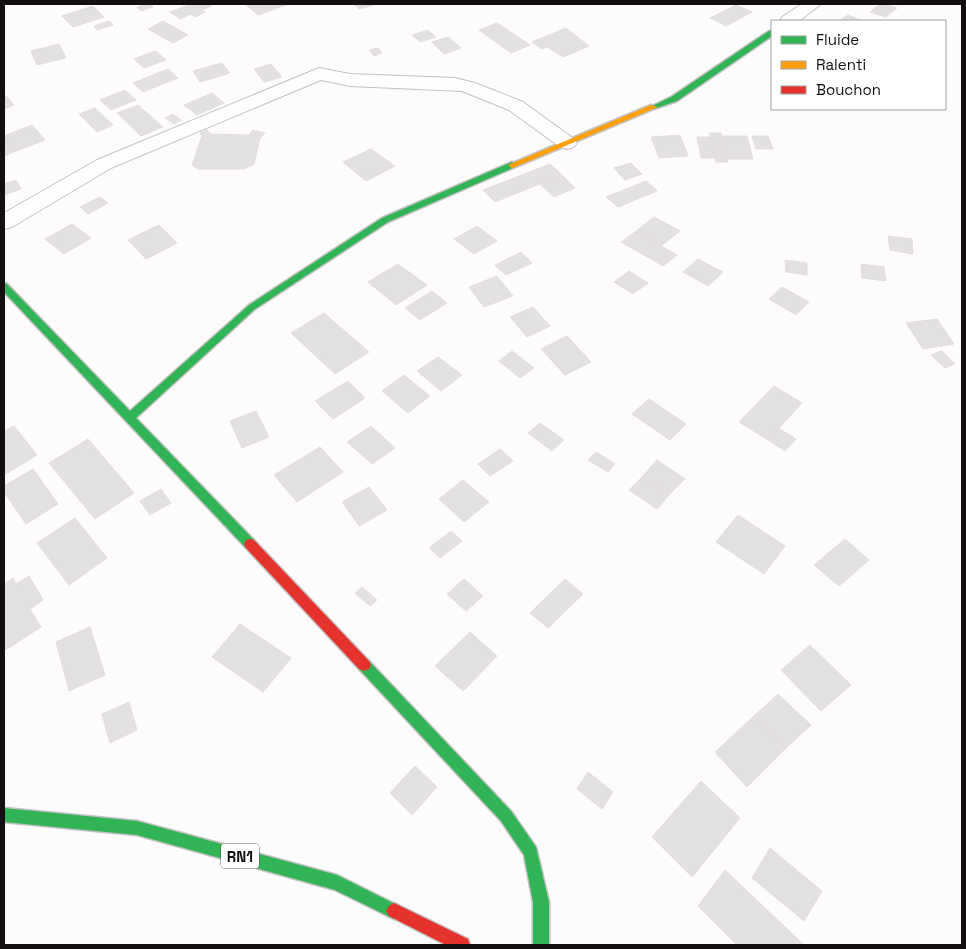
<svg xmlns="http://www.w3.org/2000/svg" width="966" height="949" font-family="'Space Grotesk',sans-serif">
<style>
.building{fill:#e3e0e1;stroke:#e2dedf}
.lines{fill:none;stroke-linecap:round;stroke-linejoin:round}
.street-casing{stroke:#c3c1c1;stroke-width:2}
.fast-casing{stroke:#c3c1c1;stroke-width:3}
.slow-casing{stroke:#c3c1c1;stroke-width:3}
.jam-casing{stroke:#c3c1c1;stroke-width:3}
.street{fill:#fffeff;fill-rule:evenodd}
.fast{fill:#30b455;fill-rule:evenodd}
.slow{fill:#ff9f0a;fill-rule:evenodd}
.jam{fill:#e5322d;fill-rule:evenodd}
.labels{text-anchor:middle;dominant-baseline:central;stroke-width:4;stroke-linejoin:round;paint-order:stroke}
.shield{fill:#fff;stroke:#5a5758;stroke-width:1}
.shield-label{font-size:15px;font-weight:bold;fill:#130f10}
</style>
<rect width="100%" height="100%" fill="#fdfbfc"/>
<g class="building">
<path d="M149,4l4,3 -12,4 -4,-4z"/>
<path d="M191,4h17l4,2 -10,4 3,2 -10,5 -4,-3 -11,5 -10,-7z"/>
<path d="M245,4h44l-31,11z"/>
<path d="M354,4h19l1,1 -15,4z"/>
<path d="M880,4h5l12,4 -11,9 -16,-5z"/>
<path d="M736,5l16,7 -26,14 -16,-8z"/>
<path d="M93,6l11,11 -31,10 -11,-11z"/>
<path d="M848,15l15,6h-24z"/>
<path d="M109,21l4,4 -16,5 -3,-4z"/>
<path d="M163,21l25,14 -15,8 -25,-14z"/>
<path d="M497,23l33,22 -19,8 -32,-23z"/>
<path d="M566,28l23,18 -26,11 -16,-10 -5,2 -10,-7z"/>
<path d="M428,30l8,7 -16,5 -8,-7z"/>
<path d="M448,37l13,11 -17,6 -12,-12z"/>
<path d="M59,44l7,14 -29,7 -6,-14z"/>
<path d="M378,48l4,5 -8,3 -5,-6z"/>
<path d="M156,51l10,9 -22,8 -10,-9z"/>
<path d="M222,63l8,10 -30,9 -7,-11z"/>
<path d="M271,64l11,13 -18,5 -10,-13z"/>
<path d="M168,69l10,9 -35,14 -10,-9z"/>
<path d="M125,90l11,10 -25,10 -11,-10z"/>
<path d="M212,93l12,10 -27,12 -13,-10z"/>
<path d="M4,94l10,11 -10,4z"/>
<path d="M138,105l25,22 -22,9 -24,-23z"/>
<path d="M95,108l18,17 -16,7 -18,-18z"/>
<path d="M173,114l8,6 -7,4 -9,-6z"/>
<path d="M32,125l13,15 -29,11 -12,-15z"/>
<path d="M207,130l4,4 38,1 4,-5 12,3 -5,5 -6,26 -10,5h-46l-6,-4 10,-29 -2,-3z"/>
<path d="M709,133h12l7,29h-12z"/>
<path d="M680,135l8,21 -29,2 -8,-21z"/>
<path d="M4,136l12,15 -12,5z"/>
<path d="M722,136h25l6,23h-26z"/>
<path d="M752,136h16l5,13h-17z"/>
<path d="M697,137h13l5,21h-14z"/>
<path d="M371,149l24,17 -29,15 -23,-19z"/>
<path d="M631,163l11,11 -17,6 -11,-12z"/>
<path d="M550,164l12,11 -67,27 -12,-12z"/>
<path d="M562,175l13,13 -21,9 -14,-13z"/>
<path d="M16,180l5,9 -17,6v-11z"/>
<path d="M646,181l11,10 -39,16 -12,-10z"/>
<path d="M100,197l8,6 -20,11 -8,-7z"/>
<path d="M654,217l26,14 -19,15 -26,-14z"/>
<path d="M72,224l19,14 -27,16 -19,-15z"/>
<path d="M159,225l18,18 -31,16 -18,-19z"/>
<path d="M477,226l20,15 -23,13 -20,-15z"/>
<path d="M635,232l26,14 16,9 -14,11 -42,-24z"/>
<path d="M888,236l24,3 1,15 -23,-4z"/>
<path d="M521,252l11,11 -26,12 -11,-10z"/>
<path d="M698,259l25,13 -15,14 -25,-14z"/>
<path d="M785,260l22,3v12l-21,-3z"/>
<path d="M398,264l29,21 -31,20 -28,-23z"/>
<path d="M861,264l23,3 2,14 -24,-3z"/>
<path d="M629,271l19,12 -15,11 -19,-12z"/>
<path d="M497,276l16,20 -29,11 -15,-20z"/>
<path d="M782,287l27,15 -13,13 -27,-16z"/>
<path d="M432,291l15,12 -27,17 -15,-12z"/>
<path d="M533,307l17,19 -23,11 -17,-20z"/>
<path d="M324,313l45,39 -34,22 -44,-41z"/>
<path d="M937,319l17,25 -31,5 -17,-26z"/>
<path d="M567,336l24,26 -26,13 -24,-26z"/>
<path d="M512,351l22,17 -14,10 -21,-17z"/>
<path d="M942,351l13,13 -10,4 -14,-13z"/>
<path d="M438,357l24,18 -21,16 -24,-20z"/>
<path d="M404,375l26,21 -22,17 -26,-22z"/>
<path d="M348,381l17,17 -32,21 -18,-18z"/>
<path d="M774,386l28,17 -34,37 -29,-18z"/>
<path d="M649,399l37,25 -16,16 -38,-26z"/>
<path d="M256,411l13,26 -27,11 -12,-27z"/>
<path d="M540,423l24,17 -12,11 -24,-18z"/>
<path d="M14,426l23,29 -33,20v-44z"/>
<path d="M371,426l24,22 -23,16 -25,-22z"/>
<path d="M778,428l18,11 -11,12 -17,-11z"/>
<path d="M88,439l46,54 -39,26 -46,-56z"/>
<path d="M320,447l23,25 -46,30 -23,-27z"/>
<path d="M500,449l13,12 -23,15 -12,-12z"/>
<path d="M596,452l19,12 -7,8 -20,-12z"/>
<path d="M657,460l28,19 -16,16 -27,-18z"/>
<path d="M33,469l25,35 -32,20 -22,-32v-6z"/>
<path d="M642,477l27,18 -12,14 -28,-19z"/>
<path d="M463,480l26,22 -25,20 -25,-23z"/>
<path d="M369,487l18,23 -28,16 -17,-24z"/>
<path d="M161,489l10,14 -21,12 -10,-14z"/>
<path d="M738,515l47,31 -21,28 -48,-32z"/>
<path d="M75,518l32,40 -38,27 -32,-42z"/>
<path d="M451,531l11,10 -22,17 -11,-10z"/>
<path d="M845,539l24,21 -30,26 -25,-21z"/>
<path d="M29,576l14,24 -13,9 11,18 -37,24v-67l9,-6 3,6z"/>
<path d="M464,579l19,17 -17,15 -19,-17z"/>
<path d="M565,579l18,15 -35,34 -18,-15z"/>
<path d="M362,587l15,13 -7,6 -15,-13z"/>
<path d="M240,624l51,34 -28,34 -51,-35z"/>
<path d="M90,627l15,48 -36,16 -13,-49z"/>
<path d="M470,632l27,24 -34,35 -28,-25z"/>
<path d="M810,645l41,40 -30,26 -40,-41z"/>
<path d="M778,694l33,31 -25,23 -32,-32z"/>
<path d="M129,702l8,28 -27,13 -8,-29z"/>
<path d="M754,716l32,32 -39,39 -32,-35z"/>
<path d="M415,766l22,21 -25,28 -22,-22z"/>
<path d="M588,772l25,20 -11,17 -25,-20z"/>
<path d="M701,781l39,37 -48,59 -40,-40z"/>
<path d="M770,848l52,43 -18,30 -52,-43z"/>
<path d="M725,870l79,75h-67l-39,-39z"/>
</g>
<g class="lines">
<defs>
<g id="street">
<path d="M802,4h19l-22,17h-19l2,-4z"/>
<path d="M319,68l31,6 105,4 20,5 48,19 51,37 3,4 -3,4 -7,2 -7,-2 -51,-37 -47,-19 -112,-5 -29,-6 -210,88 -99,59 -8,2v-16l93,-53z"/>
</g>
<g id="fast">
<path d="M769,31h3v5l-95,65 -23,8 -4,-2 21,-10z"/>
<path d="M512,162l3,1v4l-127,55 -133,87 -119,109 118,122 2,4 -2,4 -4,1 -4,-1 -242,-256v-9l3,1 123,127 119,-106 133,-87z"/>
<path d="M364,659l5,2 142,150 25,36 13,55v43h-16v-43l-9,-47 -23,-34 -142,-152 -2,-4 2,-4z"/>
<path d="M4,808l133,13 200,54 62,31 3,5 -3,5 -5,3 -59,-29 -198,-55 -133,-13z"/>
</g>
<path id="slow" d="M651,105l7,2 -143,60 -3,1 -4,-3z"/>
<g id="jam">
<path d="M250,539l4,1 115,121 2,4 -2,4 -5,2 -5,-2 -113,-121 -2,-4 2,-4z"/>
<path d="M394,903l74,36 2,6h-24l-57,-29 -3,-5 3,-5z"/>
</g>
</defs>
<use href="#street" class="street-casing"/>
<use href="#fast" class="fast-casing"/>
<use href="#slow" class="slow-casing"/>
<use href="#jam" class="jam-casing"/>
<use href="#street" class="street"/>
<use href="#fast" class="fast"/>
<use href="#slow" class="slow"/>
<use href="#jam" class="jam"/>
</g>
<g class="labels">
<rect class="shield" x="221" y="843.5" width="38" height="25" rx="4"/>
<g class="shield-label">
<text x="240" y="856">RN1</text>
</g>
</g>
<rect width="966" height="949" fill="none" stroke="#130f10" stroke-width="10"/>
<rect x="771" y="20" width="175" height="90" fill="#ffffff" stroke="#a19f9f"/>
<rect x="781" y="36" width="25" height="8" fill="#30b455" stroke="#a19f9f"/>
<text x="816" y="45" font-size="15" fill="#130f10">Fluide</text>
<rect x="781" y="61" width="25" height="8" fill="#ff9f0a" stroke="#a19f9f"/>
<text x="816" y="70" font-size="15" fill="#130f10">Ralenti</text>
<rect x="781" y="86" width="25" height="8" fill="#e5322d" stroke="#a19f9f"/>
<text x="816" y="95" font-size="15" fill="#130f10">Bouchon</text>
</svg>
